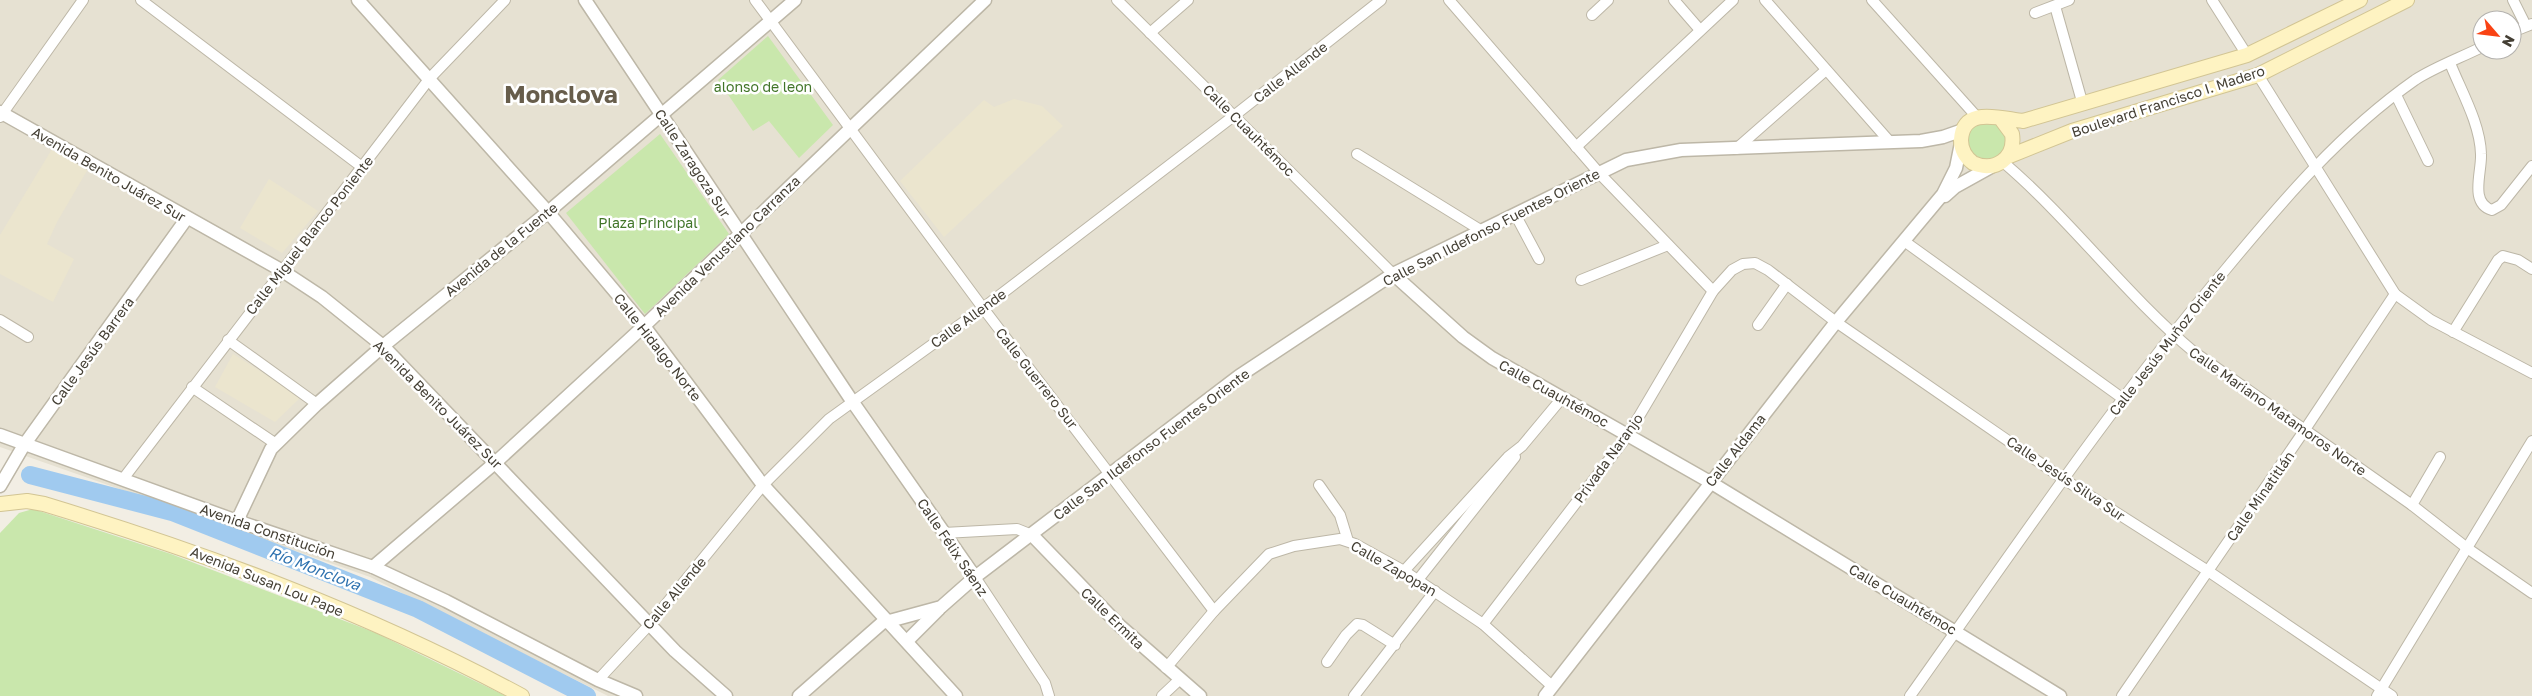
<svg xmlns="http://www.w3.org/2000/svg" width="2532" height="696" font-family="'Golos Text',sans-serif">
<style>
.residential{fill:#e6e1d2;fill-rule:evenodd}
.education{fill:#ebe5ce}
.green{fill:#c9e7ac}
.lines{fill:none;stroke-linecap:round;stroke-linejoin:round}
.river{stroke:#a0caef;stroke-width:18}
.minor-casing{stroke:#bdb7a7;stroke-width:12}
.tertiary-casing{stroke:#bdb7a7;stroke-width:15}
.secondary-casing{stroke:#d2c594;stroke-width:16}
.minor{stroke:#fff;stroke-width:10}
.tertiary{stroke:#fff;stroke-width:12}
.secondary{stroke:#fef3c2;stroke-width:14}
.labels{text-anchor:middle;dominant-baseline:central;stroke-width:5;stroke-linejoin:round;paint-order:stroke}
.street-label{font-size:14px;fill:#443f34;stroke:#fff}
.park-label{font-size:14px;fill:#417528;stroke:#fff}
.water-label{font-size:15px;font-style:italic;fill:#2e72af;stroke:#fff}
.town-label{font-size:24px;font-weight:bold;fill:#675d4b;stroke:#fff}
</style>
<rect width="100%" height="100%" fill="#f2eee4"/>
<path class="residential" d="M0,0h2532v696h-1924l-238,-119 -370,-130zM2482,20h30v30h-30z"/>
<g class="education">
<path d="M1014,99l28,7 21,20 -119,111 -44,-56 84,-81 10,7z"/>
<path d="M52,149l36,20 -31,53 -10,22 27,15 -21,43 -53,-28v-39z"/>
<path d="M269,179l49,32 -36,42 -42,-25z"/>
<path d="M233,354l68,43 -26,25 -60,-35z"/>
</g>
<g class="green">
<path d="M768,36l65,89 -34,33 -30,-37 -16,10 -35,-51z"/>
<circle cx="1987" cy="140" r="19"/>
<path d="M660,134l69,100 -84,80 -79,-101z"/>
<path d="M33,509l138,45 205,79 130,63h-506v-163l19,-20z"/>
</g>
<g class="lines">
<path class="river" d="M30,475l142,37 246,97 169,87"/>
<defs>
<g id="minor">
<path d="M141,0l221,167"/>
<path d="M755,0l228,308 231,303"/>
<path d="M1117,0l276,274"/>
<path d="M1449,0l150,173 114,118"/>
<path d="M1674,0l26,30"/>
<path d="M1765,0l125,142"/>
<path d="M1872,0l105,117"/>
<path d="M2212,0l35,55"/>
<path d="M2513,0l13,26"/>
<path d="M2055,6l28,99"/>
<path d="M2035,13l34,-13"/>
<path d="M1592,15l16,-15"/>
<path d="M2512,32l20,-8"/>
<path d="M1150,33l38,-33"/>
<path d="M2450,63c11,28 30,60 31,91 1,18 -12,49 11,56l9,-5 31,-39"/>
<path d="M2258,75l137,219 36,26 101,53"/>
<path d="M2396,95l32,66"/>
<path d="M0,117l83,-117"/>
<path d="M1576,147l157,-147"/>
<path d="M1736,149l90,-79"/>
<path d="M1357,154l125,77"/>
<path d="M2003,162c68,58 122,132 191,190l218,153 55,43 65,45"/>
<path d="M1515,214l24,45"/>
<path d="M1904,241l218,157"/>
<path d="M1581,280l87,-35"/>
<path d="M0,320l28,17"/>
<path d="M1758,325l29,-41"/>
<path d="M2453,332l45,-72 5,-4 15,4 14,9"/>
<path d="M228,340l89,64"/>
<path d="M192,387l84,57"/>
<path d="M123,479l307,-401 75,-78"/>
<path d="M1319,485l21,30 8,26"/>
<path d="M2412,505l28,-48"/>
<path d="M944,533l73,-4 15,6"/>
<path d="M1404,571l104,-114 14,-11 40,-48"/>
<path d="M975,577l70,106 4,13"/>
<path d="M1417,581l98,-124"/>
<path d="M1483,624l145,-189 85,-144 19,-21 11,-6 12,-1 13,7 68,52 226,156 146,93 184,125"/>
<path d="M1327,662l19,-27 11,-11 6,1 32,20"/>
<path d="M1166,668l48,-57 55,-57 25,-8 46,-7 15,5 49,27 79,53 69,62"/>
<path d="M598,680l51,-55 114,-140 66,-66 154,-111 252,-193 146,-115"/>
<path d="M1162,696l17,-16"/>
<path d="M1354,696l81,-105"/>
<path d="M1910,696c103,-145 201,-291 316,-427 57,-69 115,-137 189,-189 20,-13 45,-22 67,-33"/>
<path d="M2122,696l182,-265 91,-137"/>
<path d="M2377,696l155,-255"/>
</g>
<g id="tertiary">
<path d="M358,0l190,212 96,114 119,159 193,211"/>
<path d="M585,0l267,401 123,176"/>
<path d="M0,112l281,158 41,27 61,49 292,305 51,45"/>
<path d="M1945,196l10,-9 36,-20"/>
<path d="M1393,274l70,63 29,21 218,124 350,214"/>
<path d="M0,435l237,86 136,46 73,34 152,79 38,16"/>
<path d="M0,486l24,-41 163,-227"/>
<path d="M237,521l34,-72 46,-45 66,-58 165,-134 247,-212"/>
<path d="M1032,535l88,91 80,70"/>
<path d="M373,567l123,-105 148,-136 341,-326"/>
<path d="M907,641l32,-32"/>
<path d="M799,696l83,-73 59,-16 34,-30 264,-201 154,-102 233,-114 55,-10 240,-9 22,-4 20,-7"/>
<path d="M1545,696l291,-374 107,-128 13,-26 5,-25"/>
</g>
<g id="secondary">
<path d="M2001,119l11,15c4,24 -17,39 -39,29 -8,-6 -12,-13 -12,-23 2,-35 41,-21 62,-19l224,-66 113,-55"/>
<path d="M2007,157l65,-26 186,-56 149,-75"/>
<path d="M0,504l27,-3 17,3c165,50 326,110 478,192"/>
</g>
</defs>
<use href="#minor" class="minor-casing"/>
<use href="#tertiary" class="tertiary-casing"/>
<use href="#secondary" class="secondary-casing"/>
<use href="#minor" class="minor"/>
<use href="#tertiary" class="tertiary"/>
<use href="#secondary" class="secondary"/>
</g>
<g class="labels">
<g class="street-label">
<text transform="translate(1290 72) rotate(-38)">Calle Allende</text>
<text transform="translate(2168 101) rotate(-18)">Boulevard Francisco I. Madero</text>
<text transform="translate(1249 130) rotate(45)">Calle Cuauhtémoc</text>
<text transform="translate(693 163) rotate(57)">Calle Zaragoza Sur</text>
<text transform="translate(109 174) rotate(30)">Avenida Benito Juárez Sur</text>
<text transform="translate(1491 227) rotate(-27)">Calle San Ildefonso Fuentes Oriente</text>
<text transform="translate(309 235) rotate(-52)">Calle Miguel Blanco Poniente</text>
<text transform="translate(727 246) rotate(-44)">Avenida Venustiano Carranza</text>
<text transform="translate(501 249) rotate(-39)">Avenida de la Fuente</text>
<text transform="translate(968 318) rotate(-36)">Calle Allende</text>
<text transform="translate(2167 343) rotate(-52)">Calle Jesús Muñoz Oriente</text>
<text transform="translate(658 347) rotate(52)">Calle Hidalgo Norte</text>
<text transform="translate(92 351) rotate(-54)">Calle Jesús Barrera</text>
<text transform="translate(1037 378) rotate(52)">Calle Guerrero Sur</text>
<text transform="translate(1554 393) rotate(29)">Calle Cuauhtémoc</text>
<text transform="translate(438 404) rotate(45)">Avenida Benito Juárez Sur</text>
<text transform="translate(2278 411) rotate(35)">Calle Mariano Matamoros Norte</text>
<text transform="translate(1151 444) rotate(-37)">Calle San Ildefonso Fuentes Oriente</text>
<text transform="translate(1735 450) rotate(-52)">Calle Aldama</text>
<text transform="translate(1608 458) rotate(-54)">Privada Naranjo</text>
<text transform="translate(2066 478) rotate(34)">Calle Jesús Silva Sur</text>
<text transform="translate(2260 496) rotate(-55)">Calle Minatitlán</text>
<text transform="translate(268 531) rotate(19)">Avenida Constitución</text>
<text transform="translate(953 547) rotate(56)">Calle Félix Sáenz</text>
<text transform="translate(1394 568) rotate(30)">Calle Zapopan</text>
<text transform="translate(267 581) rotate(22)">Avenida Susan Lou Pape</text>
<text transform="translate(674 593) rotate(-50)">Calle Allende</text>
<text transform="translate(1903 599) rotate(31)">Calle Cuauhtémoc</text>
<text transform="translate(1113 618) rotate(44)">Calle Ermita</text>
</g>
<g class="park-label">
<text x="763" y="86">alonso de leon</text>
<text x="648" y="222">Plaza Principal</text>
</g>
<g class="water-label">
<text transform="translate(315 568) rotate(21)">Río Monclova</text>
</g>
<g class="town-label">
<text x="561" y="93">Monclova</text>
</g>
</g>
<g transform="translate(2497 35) rotate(118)"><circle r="24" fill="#ffffff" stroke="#b4b2ae"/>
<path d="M0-4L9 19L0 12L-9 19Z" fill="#f94314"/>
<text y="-8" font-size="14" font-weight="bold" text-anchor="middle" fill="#443f34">N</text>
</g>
</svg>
